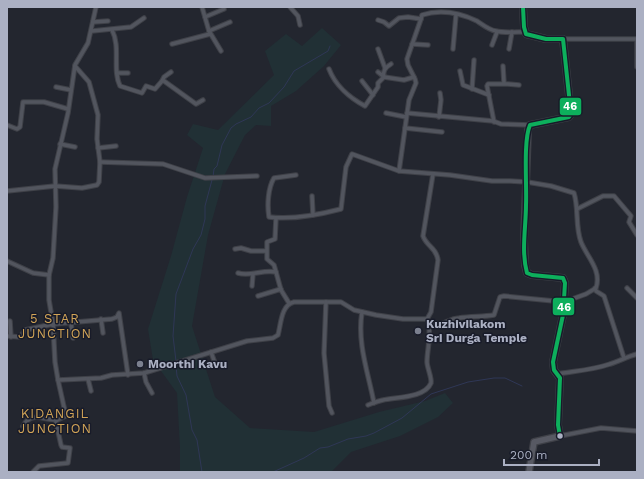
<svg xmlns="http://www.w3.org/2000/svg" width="644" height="479" font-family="'Work Sans',sans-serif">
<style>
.green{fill:#213035}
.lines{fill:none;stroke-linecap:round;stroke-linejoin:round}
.stream{stroke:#2f3756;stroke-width:1}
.street-casing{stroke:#3f4148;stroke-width:5.5}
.secondary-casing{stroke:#3f4148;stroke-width:8}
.street{stroke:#52555e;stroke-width:3.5}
.secondary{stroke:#575963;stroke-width:5.5}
.bus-1-casing{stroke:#181b29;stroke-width:7}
.bus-1{stroke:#0daf5c;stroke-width:4}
.poi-dot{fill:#7b808f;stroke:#181b29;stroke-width:1.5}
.bus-dot{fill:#abb0c3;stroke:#181b29;stroke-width:1.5}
.labels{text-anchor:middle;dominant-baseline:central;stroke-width:3;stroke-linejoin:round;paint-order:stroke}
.poi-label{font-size:12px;font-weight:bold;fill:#abb0c3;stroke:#181b29;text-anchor:start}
.neighbourhood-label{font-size:13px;letter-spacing:1px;fill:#d1a457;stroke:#181b29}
.line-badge{stroke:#181b29;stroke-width:1.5}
.badge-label{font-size:11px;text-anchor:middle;font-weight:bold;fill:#fff}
</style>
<rect width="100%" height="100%" fill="#23262f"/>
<path class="green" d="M322,28l19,17 -17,21 -28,25 -25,15v20l-15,-1 -11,10 -20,39 -17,61 -16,91 23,71 35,31 64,4 65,-20 46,-11 20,-8 8,10 -15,14 -38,19 -49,16 -20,20h-151v-24l-3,-55 -24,-33 -5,-31 23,-73 16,-59 16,-49 -16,-13 6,-11 25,6 56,-55 -9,-24 21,-17 16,12z"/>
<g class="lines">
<g class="stream">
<path d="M213,177l1,-8 3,-3 5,-21 9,-17 5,-4 15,-7 8,-9 10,-5 15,-16 10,-16 34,-20 2,-5"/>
<path d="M176,361l-3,-25 3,-42 17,-45 8,-14 4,-16v-13l7,-26"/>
<path d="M176,366l1,10 9,19 6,35 5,10 5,32"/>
<path d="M273,472l31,-14 16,-10 8,-1 20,-8 18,-3 8,-3 28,-15 29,-24 37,-12 26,-4h11l17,8"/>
</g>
<defs>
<g id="street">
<path d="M96,7l-8,36 -13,22 -7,48 -13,56 1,38 -3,51 -4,17v25l4,24 2,38 3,18 43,-2 11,-3 32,-2 103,-32 26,-3 5,-3c3,-11 3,-30 16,-33h47l13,8 22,5 27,4h24l4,-7 7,-52c-2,-13 -11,-13 -15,-24l10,-62"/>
<path d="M202,7l7,24 12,20"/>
<path d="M290,7l8,9 2,9"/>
<path d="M205,17l19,-8"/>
<path d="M378,20l6,2 5,4 10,-8 9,-1 13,2 1,-4c19,-6 38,-2 55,6 6,4 12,9 19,10 7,2 21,1 29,1"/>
<path d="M93,22l15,-1"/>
<path d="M112,30c9,17 0,40 8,56l22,7 4,-7 9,3 7,-8h2l32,23 7,-4"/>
<path d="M92,31l39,-4 13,-9"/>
<path d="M209,31l21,-9"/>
<path d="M563,39h74"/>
<path d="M637,39v28"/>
<path d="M172,44l38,-10"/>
<path d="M412,44l16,1"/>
<path d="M492,45l5,-13"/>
<path d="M378,49l7,19"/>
<path d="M453,49l3,-34"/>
<path d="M509,49l3,-17"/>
<path d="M503,66l1,17"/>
<path d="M329,69c6,16 21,29 36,37l13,-19v-4l6,-6 20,3 10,-3"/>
<path d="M460,71l3,14 26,10"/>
<path d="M378,72l5,4"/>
<path d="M117,73h11"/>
<path d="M384,77c-2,-6 2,-10 7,-13"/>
<path d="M162,81l2,-4 7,-5"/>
<path d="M362,81l11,14"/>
<path d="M56,87l15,3"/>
<path d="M472,89l2,-29"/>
<path d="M386,113l20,4"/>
<path d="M407,113l86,8 8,3 29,1"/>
<path d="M439,117l2,-17 -1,-7"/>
<path d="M494,122l-7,-36 1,-2h20l11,1"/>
<path d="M7,125l10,4 3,-2 3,-25h21l24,7"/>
<path d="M405,128l37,4"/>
<path d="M60,144l15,3"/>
<path d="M98,148l18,-2"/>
<path d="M100,162l63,2 42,14 52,-2"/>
<path d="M399,171l10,-71 7,-17 -1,-4 -7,-14 -1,-6 14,-40"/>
<path d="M296,175l-22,3c-6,10 -7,27 -5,39 23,3 49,-2 72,-8l5,-42 6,-13 47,17 51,4 42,6h18l17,1 24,4 23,7c5,16 1,33 7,49 6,15 21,28 15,46l-10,6 -22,8 -60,-6 -4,1 -6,18c-12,2 -23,1 -35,3 -13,1 -13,9 -30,5"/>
<path d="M7,191l48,-5 27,2 15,-3 2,-3 1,-20 -3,-23 1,-24 -9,-33 -14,-16"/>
<path d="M312,196l1,19"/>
<path d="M577,209l26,-13h11l17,20 -2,6 8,13"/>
<path d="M235,249l6,-1 10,3h15"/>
<path d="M7,261l26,12 16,2"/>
<path d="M276,272l-2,-7 -7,-6v-17l8,-3 1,-21"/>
<path d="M238,273c13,4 25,-4 38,-1l5,18 8,13"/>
<path d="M252,286l1,-12"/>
<path d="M595,288l1,3 8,5 20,62"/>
<path d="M627,288l10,10"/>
<path d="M258,296l23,-7"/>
<path d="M326,302l-2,51 5,53 3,7"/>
<path d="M362,312c-5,31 6,60 12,91"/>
<path d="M101,319l2,14"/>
<path d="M10,321l1,16"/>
<path d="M71,323l2,15"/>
<path d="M7,336l13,1 5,-7 28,-6 59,-5 5,-2 2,-4 9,62"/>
<path d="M211,352l5,14"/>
<path d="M144,373l2,9 6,11"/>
<path d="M557,374c18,-3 36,-4 53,-10 10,-3 16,-7 27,-10"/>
<path d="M88,379l3,12"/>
<path d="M368,405c5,-2 10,-4 15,-5 13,-3 42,-2 48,-17 1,-5 -4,-16 -4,-21 0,-13 5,-28 1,-40"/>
<path d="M23,426c9,-16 22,-5 34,-6 3,-1 6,-3 9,-4l-8,-36"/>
<path d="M560,436l41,-8 36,3"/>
<path d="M33,472l6,-6 29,-3 2,-15 -8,-1 -1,-2 -5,-23 1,-2"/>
</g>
<path id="secondary" d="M523,7l1,20 2,7 20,5h17l8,75 -2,3 -39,8 -2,5 -4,110 1,25 2,8 5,2 31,3 2,5 -2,32 -10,47 1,8 6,8 -2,47 2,11 -26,6 -5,30"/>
</defs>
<use href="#street" class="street-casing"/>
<use href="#secondary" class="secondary-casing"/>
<use href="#street" class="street"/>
<use href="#secondary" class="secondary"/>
<defs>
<path id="bus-1" d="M523,7l1,20 2,7 20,5h17l8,75 -2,3 -39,8c-7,16 -3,61 -4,80 0,22 -5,46 1,68l5,2 31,3 2,5 -2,32 -10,47 1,8 6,8 -2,47 2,11"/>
</defs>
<use href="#bus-1" class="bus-1-casing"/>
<use href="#bus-1" class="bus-1"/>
</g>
<g class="poi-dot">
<circle cx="418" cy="331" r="4"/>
<circle cx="140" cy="364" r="4"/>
</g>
<circle class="bus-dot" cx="560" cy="436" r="3.5"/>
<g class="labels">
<g class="poi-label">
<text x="426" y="324">Kuzhivilakom<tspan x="426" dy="14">Sri Durga Temple</tspan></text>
<text x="148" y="364">Moorthi Kavu</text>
</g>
<g class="neighbourhood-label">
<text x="55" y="318">5 STAR<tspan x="55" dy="15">JUNCTION</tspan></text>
<text x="55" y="413">KIDANGIL<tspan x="55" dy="15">JUNCTION</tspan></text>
</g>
</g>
<g class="line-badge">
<rect x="559" y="97" width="23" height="19" rx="4" fill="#0daf5c"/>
<rect x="552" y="297" width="23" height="19" rx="4" fill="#0daf5c"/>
</g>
<g class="badge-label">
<text x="570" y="110">46</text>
<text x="564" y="311">46</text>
</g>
<rect width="644" height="479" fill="none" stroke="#abb0c3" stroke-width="16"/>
<path d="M504 459v6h95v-6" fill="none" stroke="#abb0c3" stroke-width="2"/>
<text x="510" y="459" font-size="12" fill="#abb0c3" stroke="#181b29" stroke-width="3" paint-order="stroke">200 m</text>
</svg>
